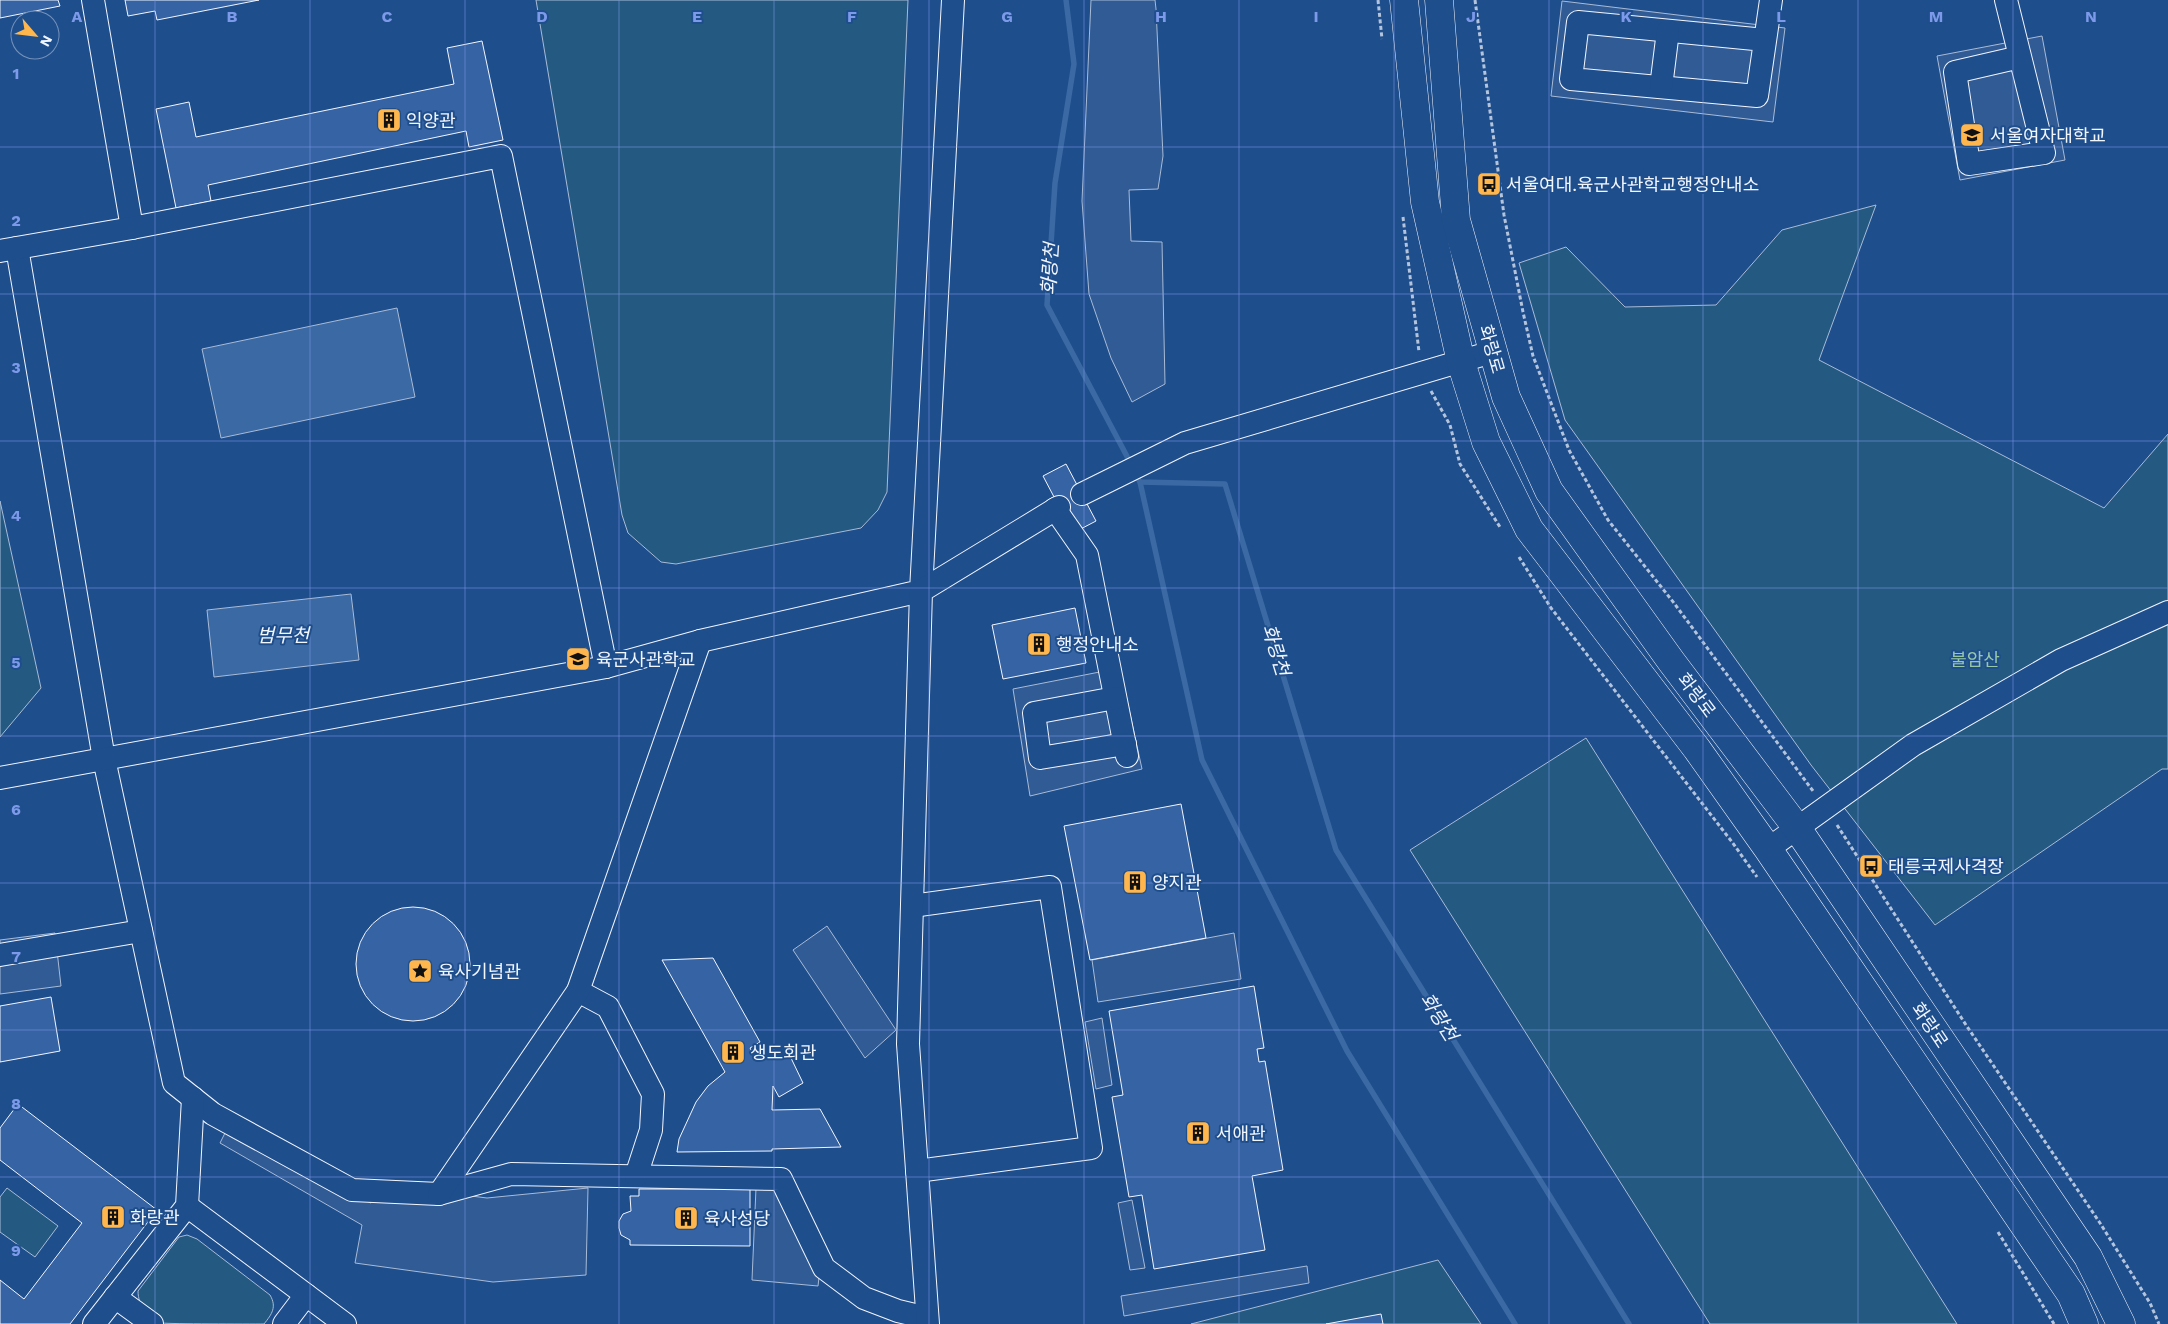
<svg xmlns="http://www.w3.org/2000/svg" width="2168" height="1324" font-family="'Work Sans','Noto Sans KR',sans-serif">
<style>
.green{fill:#245a82;stroke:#a8bbd7}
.parking{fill:#305b95;stroke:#a8bbd7}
.water{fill:#3b69a3;stroke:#a8bbd7}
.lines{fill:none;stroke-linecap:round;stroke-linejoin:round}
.stream{stroke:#3b69a3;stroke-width:5.5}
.building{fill:#3563a3;stroke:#f2f6ff}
.minor-casing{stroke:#f2f6ff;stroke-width:24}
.major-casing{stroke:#f2f6ff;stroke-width:29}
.path{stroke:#b3c4dc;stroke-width:3;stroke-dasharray:4 2.5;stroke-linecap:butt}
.minor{stroke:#1f4e8c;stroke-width:22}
.major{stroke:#1f4e8c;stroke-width:28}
.grid{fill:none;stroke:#7d9aea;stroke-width:1;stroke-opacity:0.55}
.labels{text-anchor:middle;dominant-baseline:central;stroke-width:4;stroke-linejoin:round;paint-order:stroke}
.poi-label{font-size:18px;fill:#f2f6ff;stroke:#1f4e8c;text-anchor:start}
.street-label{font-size:18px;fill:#f2f6ff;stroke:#1f4e8c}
.park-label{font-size:18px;fill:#97c8a6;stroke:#1f4e8c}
.water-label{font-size:19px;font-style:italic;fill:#f2f6ff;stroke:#1f4e8c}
.grid-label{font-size:16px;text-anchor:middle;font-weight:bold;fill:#7d9aea;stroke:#1f4e8c;stroke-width:4;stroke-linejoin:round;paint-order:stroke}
</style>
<rect width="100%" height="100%" fill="#1f4e8c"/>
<g class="green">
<path d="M536,0h372l-21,492 -9,18 -17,18 -185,36 -15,-2 -33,-29 -6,-18z"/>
<path d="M1876,205l-57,155 285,148 64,-74v335h-6l-227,156 -124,-160 -246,-345 -46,-157 47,-16 59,60 91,-2 66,-75z"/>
<path d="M0,501l41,187 -41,49z"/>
<path d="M1586,738l371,586h-247l-300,-474z"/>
<path d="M7,1188l51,38 -23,31 -35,-25v-35z"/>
<path d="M187,1235l10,4 73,56c7,12 2,19 -6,29 -16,0 -94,0 -102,-1 -14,-7 -24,-17 -24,-32l41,-54z"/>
<path d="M1438,1260l43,64h-290z"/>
</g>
<g class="parking">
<path d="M1091,0h64l1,9 7,147 -5,33 -29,1 2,51 31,1 3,142 -33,18 -21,-44 -22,-64 -7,-93z"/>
<path d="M1562,1l223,27 -12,94 -222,-26z"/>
<path d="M2042,36l23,124 -105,20 -23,-124z"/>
<path d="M1120,668l22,101 -112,27 -17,-107z"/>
<path d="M827,926l69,104 -31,28 -72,-108z"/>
<path d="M55,933l6,53 -61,8v-54z"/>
<path d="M1234,933l7,46 -143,23 -6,-42z"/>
<path d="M1102,1018l10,67 -16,4 -11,-67z"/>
<path d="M227,1129l144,74 6,-19 110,14 101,-10 -2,87 -93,7 -138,-19 7,-38 -142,-82z"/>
<path d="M756,1188l23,2 41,79 -2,17 -66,-6z"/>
<path d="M1132,1200l13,68 -15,2 -12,-67z"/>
<path d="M1307,1266l2,17 -185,33 -3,-20z"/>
</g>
<g class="water">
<path d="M397,308l18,89 -194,41 -19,-89z"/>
<path d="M351,594l8,66 -145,17 -7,-67z"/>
</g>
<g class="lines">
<g class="stream">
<path d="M1066,0l8,64 -19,119 -8,122 84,159"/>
<path d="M1135,473l5,9 85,2 111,366 293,474"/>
<path d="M1140,482l62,278 145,291 168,273"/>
</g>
</g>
<g class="building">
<path d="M0,0h58l2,6 -60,12z"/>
<path d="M125,0h134l-102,20 -2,-9 -27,5z"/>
<path d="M482,41l21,99 -34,7 -3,-16 -258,54 3,16 -35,7 -20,-99 33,-7 7,35 258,-53 -7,-36z"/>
<path d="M1066,464l30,57 -23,12 -30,-57z"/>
<path d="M1075,608l11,55 -83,16 -11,-54z"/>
<path d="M1181,804l25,134 -116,22 -26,-134z"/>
<circle cx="413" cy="964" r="57"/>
<path d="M713,958l47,84 -10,6 6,11 19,-2 16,1 12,25 -24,14 -6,-11 -1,24 48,-1 21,38 -69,2v2l-95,1 2,-13 17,-37 12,-16 17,-14 -63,-112z"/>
<path d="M1254,986l10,62 -7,1 2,13 6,-1 18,109 -31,6 13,74 -111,19 -12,-74 -13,2 -17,-100 11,-2 -14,-84z"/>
<path d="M51,997l9,54 -60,11v-56z"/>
<path d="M18,1104l139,106 -87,114h-70v-44l24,19 58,-76 -82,-63v-32z"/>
<path d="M639,1189h111v57l-120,-1v-5l-9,-5 -2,-7v-7l4,-7 8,-3 -1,-15h9z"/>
<path d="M1381,1314l2,10h-57z"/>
</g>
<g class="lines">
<defs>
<g id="minor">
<path d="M93,0l39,228"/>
<path d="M2006,0l38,153 -75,11 -14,-92 65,-15"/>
<path d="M1765,40l-187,-18 -7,57 186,17 14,-96"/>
<path d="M1661,87l7,-56"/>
<path d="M17,248l87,511 70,324 39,31 139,76 87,4 72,-20 270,5 43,89 40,30 34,13 29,7 -10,6"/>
<path d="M0,251l132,-23 369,-72 105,511"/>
<path d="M1082,494l103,-51 307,-91"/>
<path d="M1055,509l32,46 40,201"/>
<path d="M1115,698l-81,15 6,45 85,-14"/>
<path d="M0,778l606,-111 94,-26 221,-50 32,-591"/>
<path d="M1768,849l145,-104 148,-85 107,-48"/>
<path d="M912,906l138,-19 41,261 -174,23"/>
<path d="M0,955l141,-24"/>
<path d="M578,991l30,16 45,87 -2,36 -15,46"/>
<path d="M439,1194l139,-203 122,-350"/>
<path d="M187,1206l158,118"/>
<path d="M115,1297l37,27"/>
<path d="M94,1324l93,-118 6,-108"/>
<path d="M284,1324l22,-29"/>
<path d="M928,1324l-20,-280 13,-453 138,-84"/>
</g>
<g id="major">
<path d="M1404,0l21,202 36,160 25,80 43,87 168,220 71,100 303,445 13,30"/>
<path d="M1439,0l17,220 50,177 43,94 122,170 126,167 291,429 33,67"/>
</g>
</defs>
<use href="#minor" class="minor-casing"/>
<use href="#major" class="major-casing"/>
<g class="path">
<path d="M1378,0l4,39"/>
<path d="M1475,0l29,215 19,97 10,44 36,94 39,70 66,83 139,188"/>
<path d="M1403,217l16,135"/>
<path d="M1431,391l19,34 10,39 40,63"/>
<path d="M1519,557l32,51 181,234 25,35"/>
<path d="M1837,825l129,200 134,198 50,80 9,21"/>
<path d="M1998,1232l56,92"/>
</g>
<use href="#minor" class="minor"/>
<use href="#major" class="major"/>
</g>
<path class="grid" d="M155,0v1324M310,0v1324M465,0v1324M619,0v1324M774,0v1324M929,0v1324M1084,0v1324M1239,0v1324M1394,0v1324M1549,0v1324M1703,0v1324M1858,0v1324M2013,0v1324M0,147h2168M0,294h2168M0,441h2168M0,588h2168M0,736h2168M0,883h2168M0,1030h2168M0,1177h2168"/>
<defs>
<symbol id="building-square" viewBox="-11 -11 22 22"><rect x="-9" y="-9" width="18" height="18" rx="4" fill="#ffb74d" stroke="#1f4e8c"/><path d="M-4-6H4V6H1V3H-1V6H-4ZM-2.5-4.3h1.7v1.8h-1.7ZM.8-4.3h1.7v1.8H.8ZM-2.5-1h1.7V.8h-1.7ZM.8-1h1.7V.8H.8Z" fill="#111"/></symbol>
<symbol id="university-square" viewBox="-11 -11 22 22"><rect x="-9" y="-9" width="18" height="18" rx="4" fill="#ffb74d" stroke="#1f4e8c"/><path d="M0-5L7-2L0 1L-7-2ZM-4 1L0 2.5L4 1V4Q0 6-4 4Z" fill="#111"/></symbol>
<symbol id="bus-square" viewBox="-11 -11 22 22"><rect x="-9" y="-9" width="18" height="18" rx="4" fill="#ffb74d" stroke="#1f4e8c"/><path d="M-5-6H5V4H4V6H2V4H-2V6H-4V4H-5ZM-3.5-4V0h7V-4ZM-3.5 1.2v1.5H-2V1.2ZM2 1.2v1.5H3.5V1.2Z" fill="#111"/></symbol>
<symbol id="sight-square" viewBox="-11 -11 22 22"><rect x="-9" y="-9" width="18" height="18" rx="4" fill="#ffb74d" stroke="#1f4e8c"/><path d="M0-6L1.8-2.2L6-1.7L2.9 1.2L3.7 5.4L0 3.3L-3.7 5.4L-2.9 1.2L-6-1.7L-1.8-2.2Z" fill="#111"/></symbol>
</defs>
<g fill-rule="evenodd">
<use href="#building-square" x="375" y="106" width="28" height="28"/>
<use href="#university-square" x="1958" y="121" width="28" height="28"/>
<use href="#bus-square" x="1475" y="170" width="28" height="28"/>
<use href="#building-square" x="1025" y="630" width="28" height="28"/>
<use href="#university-square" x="564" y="645" width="28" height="28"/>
<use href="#bus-square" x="1857" y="852" width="28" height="28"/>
<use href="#building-square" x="1121" y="868" width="28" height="28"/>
<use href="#sight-square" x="406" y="957" width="28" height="28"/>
<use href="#building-square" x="719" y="1038" width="28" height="28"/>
<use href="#building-square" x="1184" y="1119" width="28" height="28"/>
<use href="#building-square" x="99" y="1203" width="28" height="28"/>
<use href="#building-square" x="672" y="1204" width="28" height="28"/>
</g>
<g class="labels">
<g class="poi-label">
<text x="406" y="120">익양관</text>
<text x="1990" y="135">서울여자대학교</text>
<text x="1506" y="184">서울여대.육군사관학교행정안내소</text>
<text x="1056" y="644">행정안내소</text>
<text x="596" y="659">육군사관학교</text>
<text x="1888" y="866">태릉국제사격장</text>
<text x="1152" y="882">양지관</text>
<text x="438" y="971">육사기념관</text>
<text x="750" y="1052">생도회관</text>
<text x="1216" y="1133">서애관</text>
<text x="130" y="1217">화랑관</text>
<text x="704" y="1218">육사성당</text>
</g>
<g class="street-label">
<text transform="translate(1492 349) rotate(74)">화랑로</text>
<text transform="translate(1697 695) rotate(53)">화랑로</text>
<text transform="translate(1930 1025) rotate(56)">화랑로</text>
</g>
<g class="park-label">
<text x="1975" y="659">불암산</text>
</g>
<g class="water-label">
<text transform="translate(1050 269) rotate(-86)">화랑천</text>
<text x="283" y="635">범무천</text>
<text transform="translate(1276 650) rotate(73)">화랑천</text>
<text transform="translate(1439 1017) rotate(58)">화랑천</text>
</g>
</g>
<g class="grid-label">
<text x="77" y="22">A</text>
<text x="232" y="22">B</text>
<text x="387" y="22">C</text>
<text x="542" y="22">D</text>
<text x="697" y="22">E</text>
<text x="852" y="22">F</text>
<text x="1007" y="22">G</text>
<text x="1161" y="22">H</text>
<text x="1316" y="22">I</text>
<text x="1471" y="22">J</text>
<text x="1626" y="22">K</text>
<text x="1781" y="22">L</text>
<text x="1936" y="22">M</text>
<text x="2091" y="22">N</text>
<text x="16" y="79">1</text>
<text x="16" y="226">2</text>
<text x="16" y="373">3</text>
<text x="16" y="521">4</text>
<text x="16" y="668">5</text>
<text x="16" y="815">6</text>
<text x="16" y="962">7</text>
<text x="16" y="1109">8</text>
<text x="16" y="1256">9</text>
</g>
<g transform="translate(35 35) rotate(118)"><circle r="24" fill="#1f4e8c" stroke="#7391ba"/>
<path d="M0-4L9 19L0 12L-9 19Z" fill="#ffb74d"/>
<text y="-8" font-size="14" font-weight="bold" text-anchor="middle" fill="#f2f6ff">N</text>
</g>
</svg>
